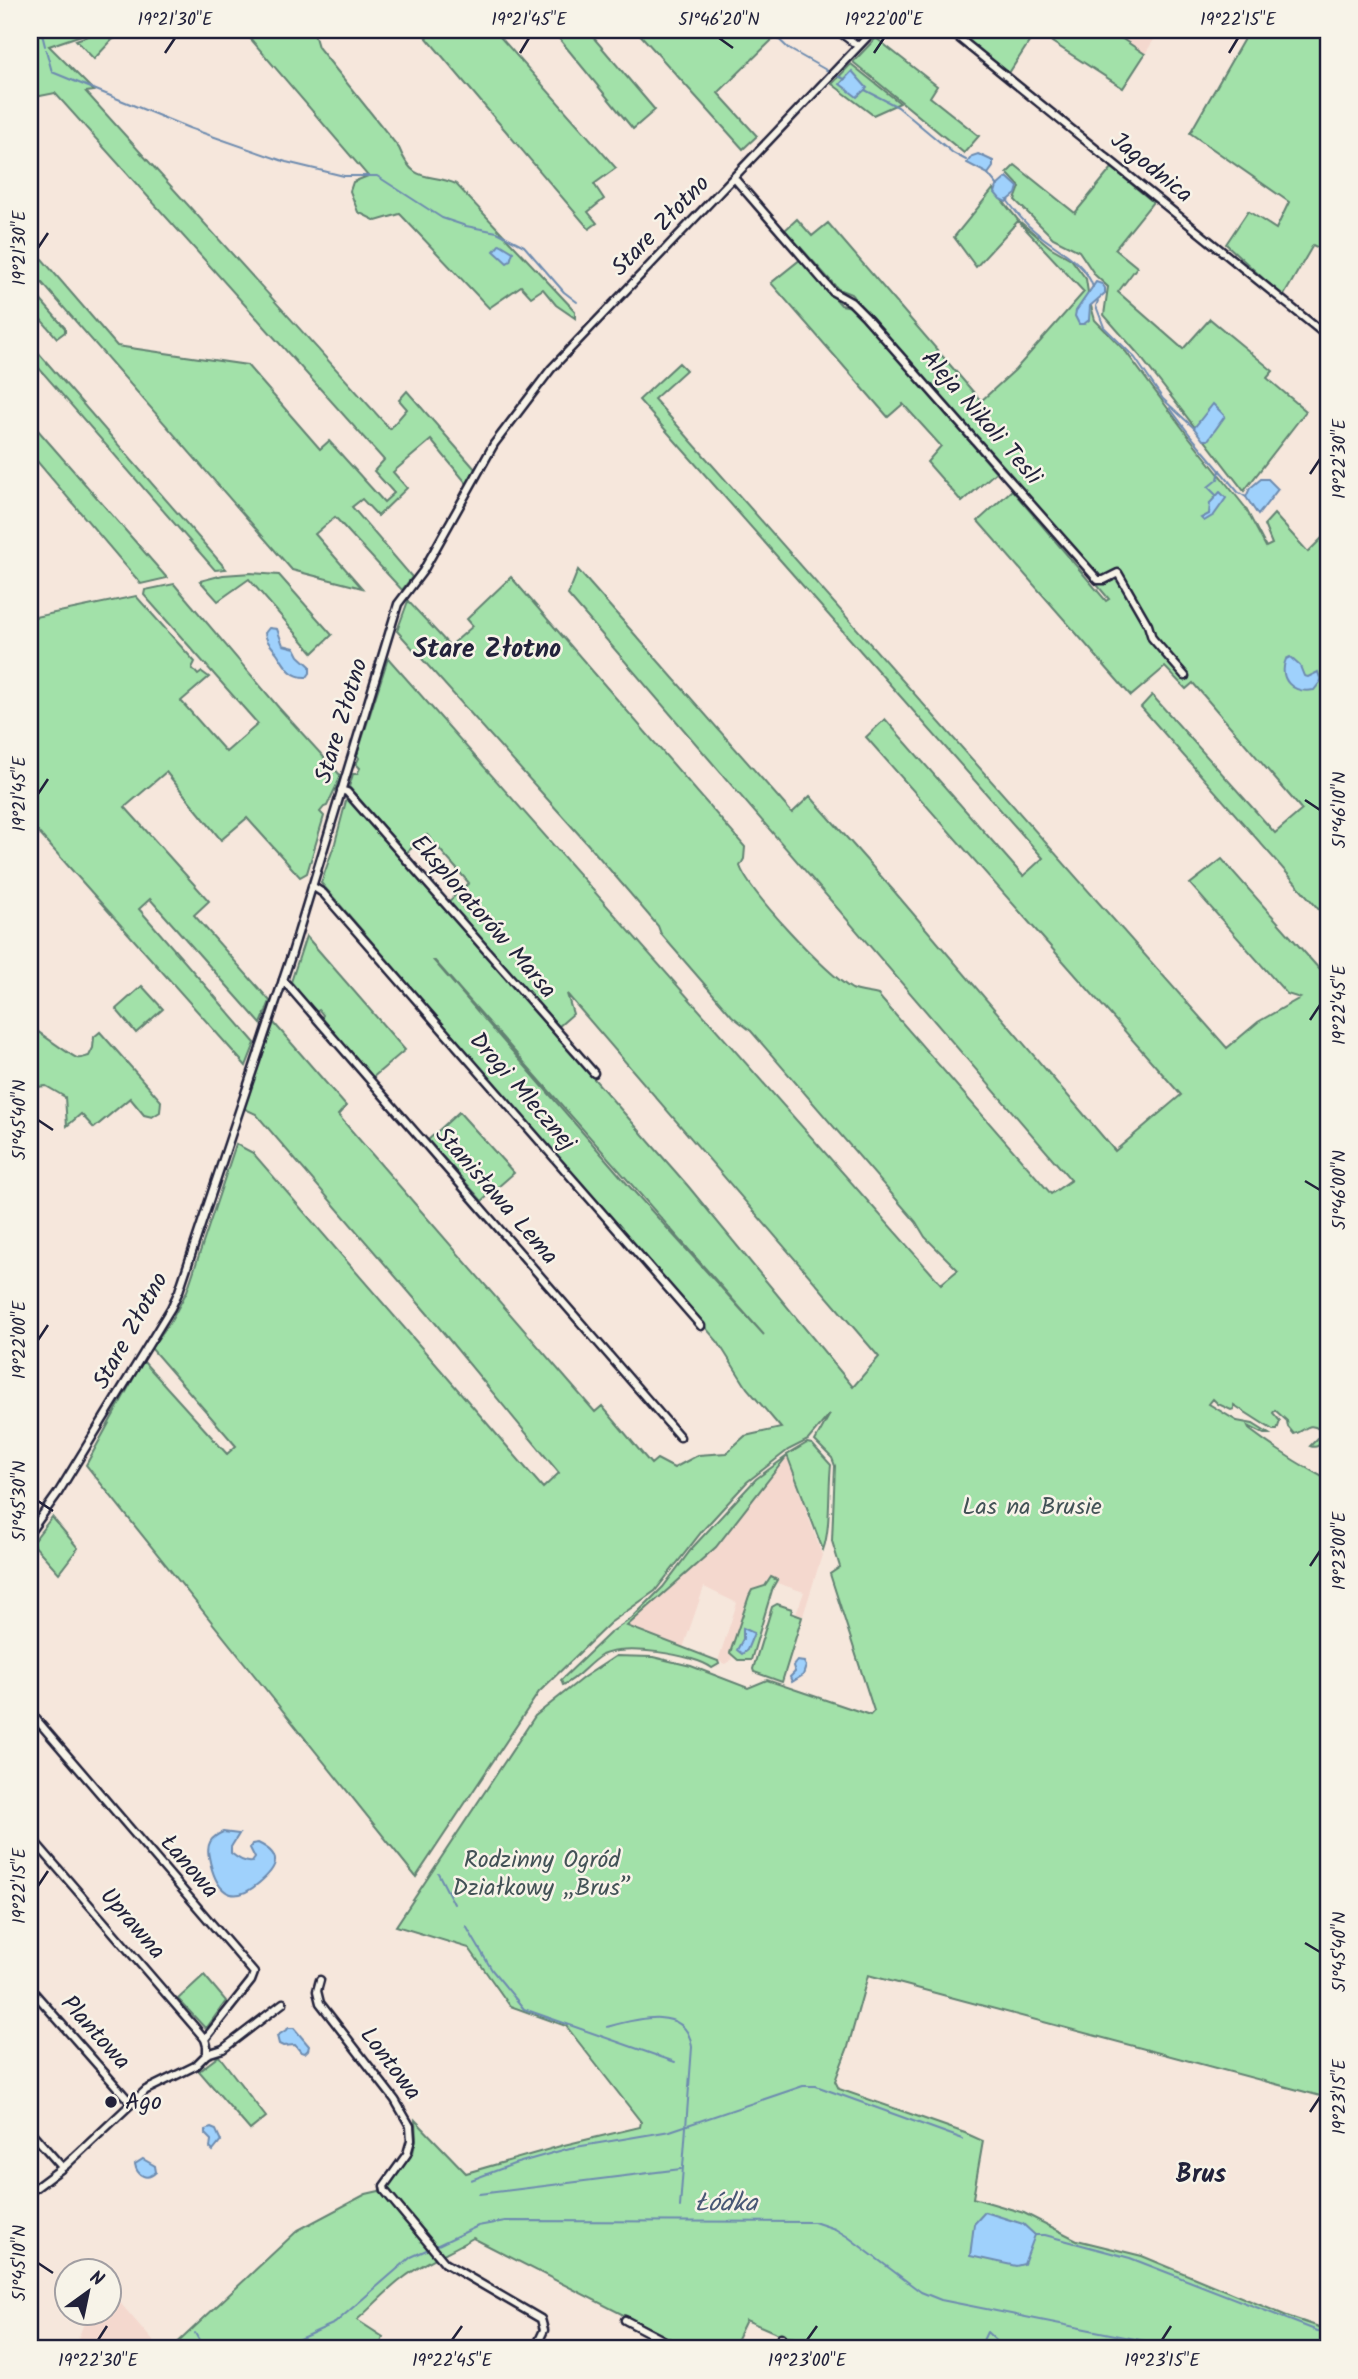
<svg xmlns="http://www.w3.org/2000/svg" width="1358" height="2379" font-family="Kalam,sans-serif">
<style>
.built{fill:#f4d8ce}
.green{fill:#a2e1a9;stroke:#628272;stroke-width:2;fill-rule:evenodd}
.water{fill:#9fd1fc;stroke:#6d8baf;stroke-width:2}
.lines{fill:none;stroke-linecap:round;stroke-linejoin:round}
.stream{stroke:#6d8baf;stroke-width:2}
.minor-casing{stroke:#22223b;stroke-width:11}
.minor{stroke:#f7f3e8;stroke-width:6}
.ticks{fill:none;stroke:#22223b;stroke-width:2.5}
.poi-dot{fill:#22223b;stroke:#f7f3e8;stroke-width:2.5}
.labels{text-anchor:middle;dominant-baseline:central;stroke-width:5;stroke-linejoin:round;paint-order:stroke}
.street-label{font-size:24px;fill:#22223b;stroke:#f7f3e8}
.park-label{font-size:24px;fill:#425256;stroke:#f7f3e8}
.poi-label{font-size:24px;fill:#22223b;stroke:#f7f3e8;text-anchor:start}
.neighbourhood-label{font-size:26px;font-weight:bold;fill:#22223b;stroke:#f7f3e8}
.water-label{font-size:26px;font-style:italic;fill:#485775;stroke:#f7f3e8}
.neatline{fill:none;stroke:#22223b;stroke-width:2.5}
.ticks-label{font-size:18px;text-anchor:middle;fill:#22223b}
</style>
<rect width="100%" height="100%" fill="#f6e7dc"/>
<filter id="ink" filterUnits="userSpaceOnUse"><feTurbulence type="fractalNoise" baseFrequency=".0143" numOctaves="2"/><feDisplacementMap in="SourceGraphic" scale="14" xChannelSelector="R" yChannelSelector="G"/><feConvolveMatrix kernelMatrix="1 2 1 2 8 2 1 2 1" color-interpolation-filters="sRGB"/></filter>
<g filter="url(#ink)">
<g class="built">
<path d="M1109,30h51l-15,24z"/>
<path d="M787,1456l35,99 -19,61 -7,-2 8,-22 -27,-9 1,-4 -8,-2 -7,9 -11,3 -23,65 3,2 -1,4 -6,4 -7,-3 19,-58 -33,-16 -21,61 -57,-21 90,-80z"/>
<path d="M109,2290l51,59h-86l14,-36 20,-1z"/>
</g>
<g class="green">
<path d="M30,30h66l-47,16 45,45 -8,1 304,337 17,-20 -8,-9 8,-9 68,78 -8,15 -36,-44 -38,32 14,16 -29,28 -16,-17 -10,8 60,70 -10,13 -67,-73 -20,17 47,54 -70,-18 -262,-301v-24l87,101 130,19 73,84 9,-8 55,61 10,-9 -20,-22 10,-11 -329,-367 -25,5z"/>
<path d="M105,30l20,2 -13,8 -18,19 -18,-19z"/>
<path d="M243,30h70l5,17 81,101c15,37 28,24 57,36l119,127v7l-19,-13 -13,-16 -12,8 -10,-11 -32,22 -89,-94 -24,7 -18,-9 -8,-21 3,-9 15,-6z"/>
<path d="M420,30h74l122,138 -22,16 10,15 -16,13 9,11 -8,6z"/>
<path d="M552,30h35l68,80 -22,19z"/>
<path d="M636,30h139l7,8h-8l-56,55 39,43 -14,13z"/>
<path d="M955,30h82l-28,43z"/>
<path d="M1062,30h47l36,24 -22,34 -71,-46z"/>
<path d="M1249,30h79v223l-15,-8 -30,52 -57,-53 22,-33 28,18 13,-27 -99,-69z"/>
<path d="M876,38l61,48 -7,11 49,39 -15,17 -111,-91z"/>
<path d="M851,64l49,39 -27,12 -41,-31z"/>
<path d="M1015,165l60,48 37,-45 41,34 -38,47 22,18 -19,25 65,57 27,-30 63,52 -6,7 39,33 -62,80 -105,-136 -35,-40 4,-28 -13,-12 -16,-24 -26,-13 -38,-38 5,-13 -13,-14z"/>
<path d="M993,189l25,31 32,27 21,12 15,20 3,20 6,21 31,32 63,85 56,70 21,40 6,-3 -8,-19 10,-11 34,38 20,-20v388l-187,-213 11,-12 123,138 27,-23 -109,-127 -7,6 -21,-22 -34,29 -153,-175 34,-31 94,111 3,-2 -258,-305 -13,-5 -53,-59 12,-11 15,17 16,-13 153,178 34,-31 69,-78 -66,-71 -42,46 -22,-30z"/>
<path d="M801,259l40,46 12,2 143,165 -34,30 -35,-40 14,-16 -38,-42 -15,13 -117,-134z"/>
<path d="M30,288l35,40v4l-8,6 -27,-31z"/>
<path d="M30,343l196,226 -11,1 -185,-212z"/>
<path d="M679,363l7,7 -32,29 573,649 31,-26 42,-24 -13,-4 -97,-110 32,-25 106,120v456c-7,4 -7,15 -18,11l9,-9v-8c-11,-8 -15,3 -25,5l-6,-7 -1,-6 -12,-11 -2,3 7,8 -3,9h-4l-39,-25v4l-3,1 -13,-6 -5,-5 -4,5 28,17 16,3 16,10h-5l-16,-8 2,4c25,19 50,35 78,50v618l-460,-123 -20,72 -13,34 4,8 126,44 18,8 -10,57 51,15 53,27 65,16 145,60 41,14v19h-467l-78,-13 -37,-16 -14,29h-42l-217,-111c-23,14 -50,24 -71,41 -16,12 -30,28 -45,41l26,17 -4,12h-208l127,-119 68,-36 13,-3 34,-38 3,-14 -1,-19 51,53 98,-28 76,-18 1,-5 -75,-96 -56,-20 -41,-58 -73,-22 139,-210 49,-39 32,-21 37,1 38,9 57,22 19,-8 103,35 4,-4 -44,-137 10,-7 -8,-26 3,-75 -3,-8 -17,-17 15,-27 -22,26 -20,10 -41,32 -44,48 -48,61 -45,32 -71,69 -123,185 -330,-412 57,-104 84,93 9,-8 -85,-98 20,-27 16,-30 49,-147 17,9 290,335 16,-15 -127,-154 -176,-205 -13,-6 31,-85 72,83 -8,9 257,297 7,-6 49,58 6,-5 17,9 24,-13 28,-2 19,-17 36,-8 -34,-40 -29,-46 -397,-459 14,-40 12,-46 341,389 165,201 26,-30 -312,-363 6,20 -15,13 -110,-125 21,-19 -42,-48 -21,18 -57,-66 4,-13h4l3,-6 -4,-4 3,-6 -2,-3 31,-97 553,626 17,-14 -33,-33 -9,-15 -165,-191 -19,-15 -71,-82 -3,-8 -66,-77 -195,-218 11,-30 42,45 23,-20 -6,-7 44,-42 234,270 -1,12 -4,7c9,26 87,109 112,123 7,3 18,4 26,6l173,199 20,-14 -503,-585 10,-25 214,243 18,-17 83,94 222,261 66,-56 -315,-358 19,-18 138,157 20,-18 -404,-458zM434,961h1l329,374 -135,-149z"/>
<path d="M30,421l137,157 -26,6 -111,-131z"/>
<path d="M251,573l28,2 53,60 -19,18 -64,-74 -31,22 -18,-20 23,-6z"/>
<path d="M174,584l105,124 62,68 -14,30 -3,1 -4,5 4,4 -17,57 -7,4 -53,-59 -26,22 -55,-68 -41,35 84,94 -15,14 76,86 -9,23 -111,-125 -11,10 116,134 -9,23 -216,-243v-205l106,-22 59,66 -3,6 6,7 4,-3 7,5 -28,24 45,51 32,-28 -114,-129 1,-5z"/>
<path d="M306,936l99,114 -33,28 -51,-60 2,-3 -4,-5 -3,2 -25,-30z"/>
<path d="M142,986l21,23 -27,24 -20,-24z"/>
<path d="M30,1026c7,5 43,31 47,32 4,1 8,-1 12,-2l4,-8 1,-11 6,-5 61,69 -1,11 -8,5 -8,-2 -14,-17 -36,30 -13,-14 -14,12 -2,-29 -19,-11 -9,1 -7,9 2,28 -2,-1z"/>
<path d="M459,1112l55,61 -32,28 -54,-61z"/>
<path d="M807,1443l5,1 19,21c-3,25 0,64 -8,85l-36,-95z"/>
<path d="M787,1456l-71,91 -89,79 91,35 1,3 -7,4c-18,-14 -89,-24 -110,-13 -14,8 -24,24 -39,30l-2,-5 49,-47 22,-15 31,-31 30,-40 63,-68z"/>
<path d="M52,1517l26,31 -19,25 -27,-30z"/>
<path d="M771,1577l6,3 -4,7 -22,73h-13l-8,-7 19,-57 3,-6 13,-4z"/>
<path d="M777,1604l15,5 -1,4 11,4 -20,65 -28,-10 -1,-3 19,-62z"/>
<path d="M204,1975l22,26 -18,25 -3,2 -27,-29z"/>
<path d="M219,2056l47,61 -16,13 -51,-59z"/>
</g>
<g class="water">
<path d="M852,71l15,17 -10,9 -17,-13z"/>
<path d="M978,154l15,7v6l-5,7 -21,-11 5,-7z"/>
<path d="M1007,177l11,10 -2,7 -10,8 -6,-3 -5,-6 2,-7z"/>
<path d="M500,244l13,8 -3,9 -3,2 -13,-12z"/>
<path d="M1096,282l6,2 3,4v5l-15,13 -1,14 -5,4h-5l-4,-8 1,-5z"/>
<path d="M1213,404l12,12 -17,24h-5l-9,-12z"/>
<path d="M1261,479h7l10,10 -20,26 -12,-18 4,-9z"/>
<path d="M1220,492l6,6 -12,17 -10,6 -3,-3 8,-4 1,-11z"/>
<path d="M269,628l8,1 6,16 12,3 4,8 11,10v7l-3,4c-17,1 -22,-12 -30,-24 -6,-8 -11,-11 -12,-20z"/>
<path d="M1290,657l10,9 4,10 4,1 10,-5 3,9 -7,9c-21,4 -36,-10 -28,-31z"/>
<path d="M743,1628l11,5 -7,17 -5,4 -5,-4 6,-11z"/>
<path d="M797,1661l7,1 2,4 -3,9 -11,7 -2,-5 5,-5 -2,-6z"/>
<path d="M223,1832l16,2 -8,13v6c6,5 14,10 21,9l3,-4 -5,-10 2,-4 6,-1c25,12 20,24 1,40 -29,25 -44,6 -50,-26 -3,-13 2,-20 14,-25z"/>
<path d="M289,2028h5l15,18 -1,4 -3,3 -4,-1 -6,-7 -12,1 -4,-2 -2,-8z"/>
<path d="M211,2128l5,2 5,11 -8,10 -3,-3 1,-8 -6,-6v-4z"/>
<path d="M143,2159l12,7 1,6c-9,9 -19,4 -21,-8z"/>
<path d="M985,2212l38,12 12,11 -11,29 -8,2 -46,-10 4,-32z"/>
</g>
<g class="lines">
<g class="stream">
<path d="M41,30l4,16"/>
<path d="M769,30l20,19 39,22"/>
<path d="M46,50l6,22 137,56 97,34 58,14h33l65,42 24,8 31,6 27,14 40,46 13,10"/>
<path d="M837,76l8,3"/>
<path d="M865,90l33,17 55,46 13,7"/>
<path d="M988,174l10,12"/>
<path d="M1007,200c9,12 18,24 30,33 20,17 47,27 56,54"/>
<path d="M1098,301l-2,5 8,21 31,31 28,41 31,29"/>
<path d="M1170,408l20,27 48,57 8,5"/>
<path d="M1216,495l-8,-8 10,-8 2,-9"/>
<path d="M438,1873l16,31"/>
<path d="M466,1926l26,44 32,39 151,53"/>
<path d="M607,2027c29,-8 80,-23 85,20l-12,160"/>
<path d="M471,2180l43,-16 56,-16 100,-17 133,-45h13l147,53"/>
<path d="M479,2194l202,-25"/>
<path d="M1035,2235h10l85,23 198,77"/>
<path d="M436,2246l42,-20 27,-5 309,1 21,7 13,8 73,55 20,8 244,49"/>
<path d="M195,2333l9,16"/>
<path d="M277,2349l58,-26 76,-66 20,-9"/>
<path d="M979,2349l8,-17 18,17"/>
</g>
<defs>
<g id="minor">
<path d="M837,30l21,16"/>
<path d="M949,30l379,307"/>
<path d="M734,178l99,114 18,10 14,14 233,264h6l14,-7 30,52 4,13 33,38"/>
<path d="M341,790l6,2 247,281"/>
<path d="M312,886l11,7 378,433"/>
<path d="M283,980l397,457"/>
<path d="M30,1532l28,-39 113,-185 8,-17 113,-338 106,-349 25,-33 71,-127 57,-75 323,-339"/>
<path d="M30,1712l224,261 -3,8 -46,58 2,7v8"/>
<path d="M30,1836l175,203"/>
<path d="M320,1980l-3,11 3,12 75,97 15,26 1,14 -4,14 -23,32 1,5 60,72 96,56 3,11 -9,19"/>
<path d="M30,1988l101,115"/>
<path d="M30,2131l32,36"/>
<path d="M30,2192l36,-27 80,-75 49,-24 12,-12 16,-5 60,-46"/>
<path d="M625,2320l55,29"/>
<path d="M778,2349l3,-12"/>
</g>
</defs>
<use href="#minor" class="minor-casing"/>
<use href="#minor" class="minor"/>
</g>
</g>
<path class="ticks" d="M719,38l14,10M165,53l10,-15M520,53l9,-15M874,53l10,-15M1229,53l9,-15M38,248l10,-15M1310,474l10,-15M38,794l10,-15M1305,800l15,10M1310,1020l10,-15M38,1120l15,10M1305,1181l15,9M38,1340l10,-15M38,1501l15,10M1310,1566l10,-15M38,1886l10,-15M1305,1943l15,9M1310,2112l10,-15M38,2263l15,10M98,2340l9,-14M452,2340l10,-14M807,2340l10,-14M1162,2340l9,-14"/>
<circle class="poi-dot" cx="111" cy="2102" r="7"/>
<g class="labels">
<g class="street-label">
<text transform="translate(1151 168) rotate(39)">Jagodnica</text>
<text transform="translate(661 226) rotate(-46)">Stare Złotno</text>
<text transform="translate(981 418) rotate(49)">Aleja Nikoli Tesli</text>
<text transform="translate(342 721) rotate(-73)">Stare Złotno</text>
<text transform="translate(483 917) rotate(49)">Eksploratorów Marsa</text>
<text transform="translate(522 1092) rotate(49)">Drogi Mlecznej</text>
<text transform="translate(496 1196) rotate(49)">Stanisława Lema</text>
<text transform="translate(131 1331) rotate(-61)">Stare Złotno</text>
<text transform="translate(189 1867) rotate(49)">Łanowa</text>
<text transform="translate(132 1924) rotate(49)">Uprawna</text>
<text transform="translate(95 2033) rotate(48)">Plantowa</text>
<text transform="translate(390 2064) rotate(53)">Lontowa</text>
</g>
<g class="park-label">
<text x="1032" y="1507">Las na Brusie</text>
<text x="542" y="1860">Rodzinny Ogród<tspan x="542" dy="28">Działkowy „Brus”</tspan></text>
</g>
<g class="poi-label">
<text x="125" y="2102">Ago</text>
</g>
<g class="neighbourhood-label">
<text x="487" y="650">Stare Złotno</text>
<text x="1201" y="2175">Brus</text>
</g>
<g class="water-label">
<text x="726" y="2204">Łódka</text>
</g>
</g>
<rect width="1358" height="2379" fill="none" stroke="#f7f3e8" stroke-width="77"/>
<g transform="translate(88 2292) rotate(33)"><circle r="33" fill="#f7f3e8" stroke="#a29fa3" stroke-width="2"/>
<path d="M0-5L12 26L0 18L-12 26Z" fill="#22223b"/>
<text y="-10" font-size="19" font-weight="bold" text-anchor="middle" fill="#22223b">N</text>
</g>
<rect x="38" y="38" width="1282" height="2302" class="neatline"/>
<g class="ticks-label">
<text x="175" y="25">19°21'30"E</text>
<text x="529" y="25">19°21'45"E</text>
<text x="719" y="25">51°46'20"N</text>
<text x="884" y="25">19°22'00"E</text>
<text x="1238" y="25">19°22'15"E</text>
<text transform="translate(19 248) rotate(-90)" y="6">19°21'30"E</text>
<text transform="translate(1339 459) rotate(-90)" y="6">19°22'30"E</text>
<text transform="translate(19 794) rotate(-90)" y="6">19°21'45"E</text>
<text transform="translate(1339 810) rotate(-90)" y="6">51°46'10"N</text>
<text transform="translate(1339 1005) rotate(-90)" y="6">19°22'45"E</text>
<text transform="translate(19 1120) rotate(-90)" y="6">51°45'40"N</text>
<text transform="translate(1339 1190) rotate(-90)" y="6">51°46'00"N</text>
<text transform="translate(19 1340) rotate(-90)" y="6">19°22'00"E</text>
<text transform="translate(19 1501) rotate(-90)" y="6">51°45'30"N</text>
<text transform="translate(1339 1551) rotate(-90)" y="6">19°23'00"E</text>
<text transform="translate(19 1886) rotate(-90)" y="6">19°22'15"E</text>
<text transform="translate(1339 1952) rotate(-90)" y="6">51°45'40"N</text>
<text transform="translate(1339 2097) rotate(-90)" y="6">19°23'15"E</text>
<text transform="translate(19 2263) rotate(-90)" y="6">51°45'10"N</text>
<text x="98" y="2366">19°22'30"E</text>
<text x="452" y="2366">19°22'45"E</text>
<text x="807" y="2366">19°23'00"E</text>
<text x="1162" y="2366">19°23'15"E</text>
</g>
</svg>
